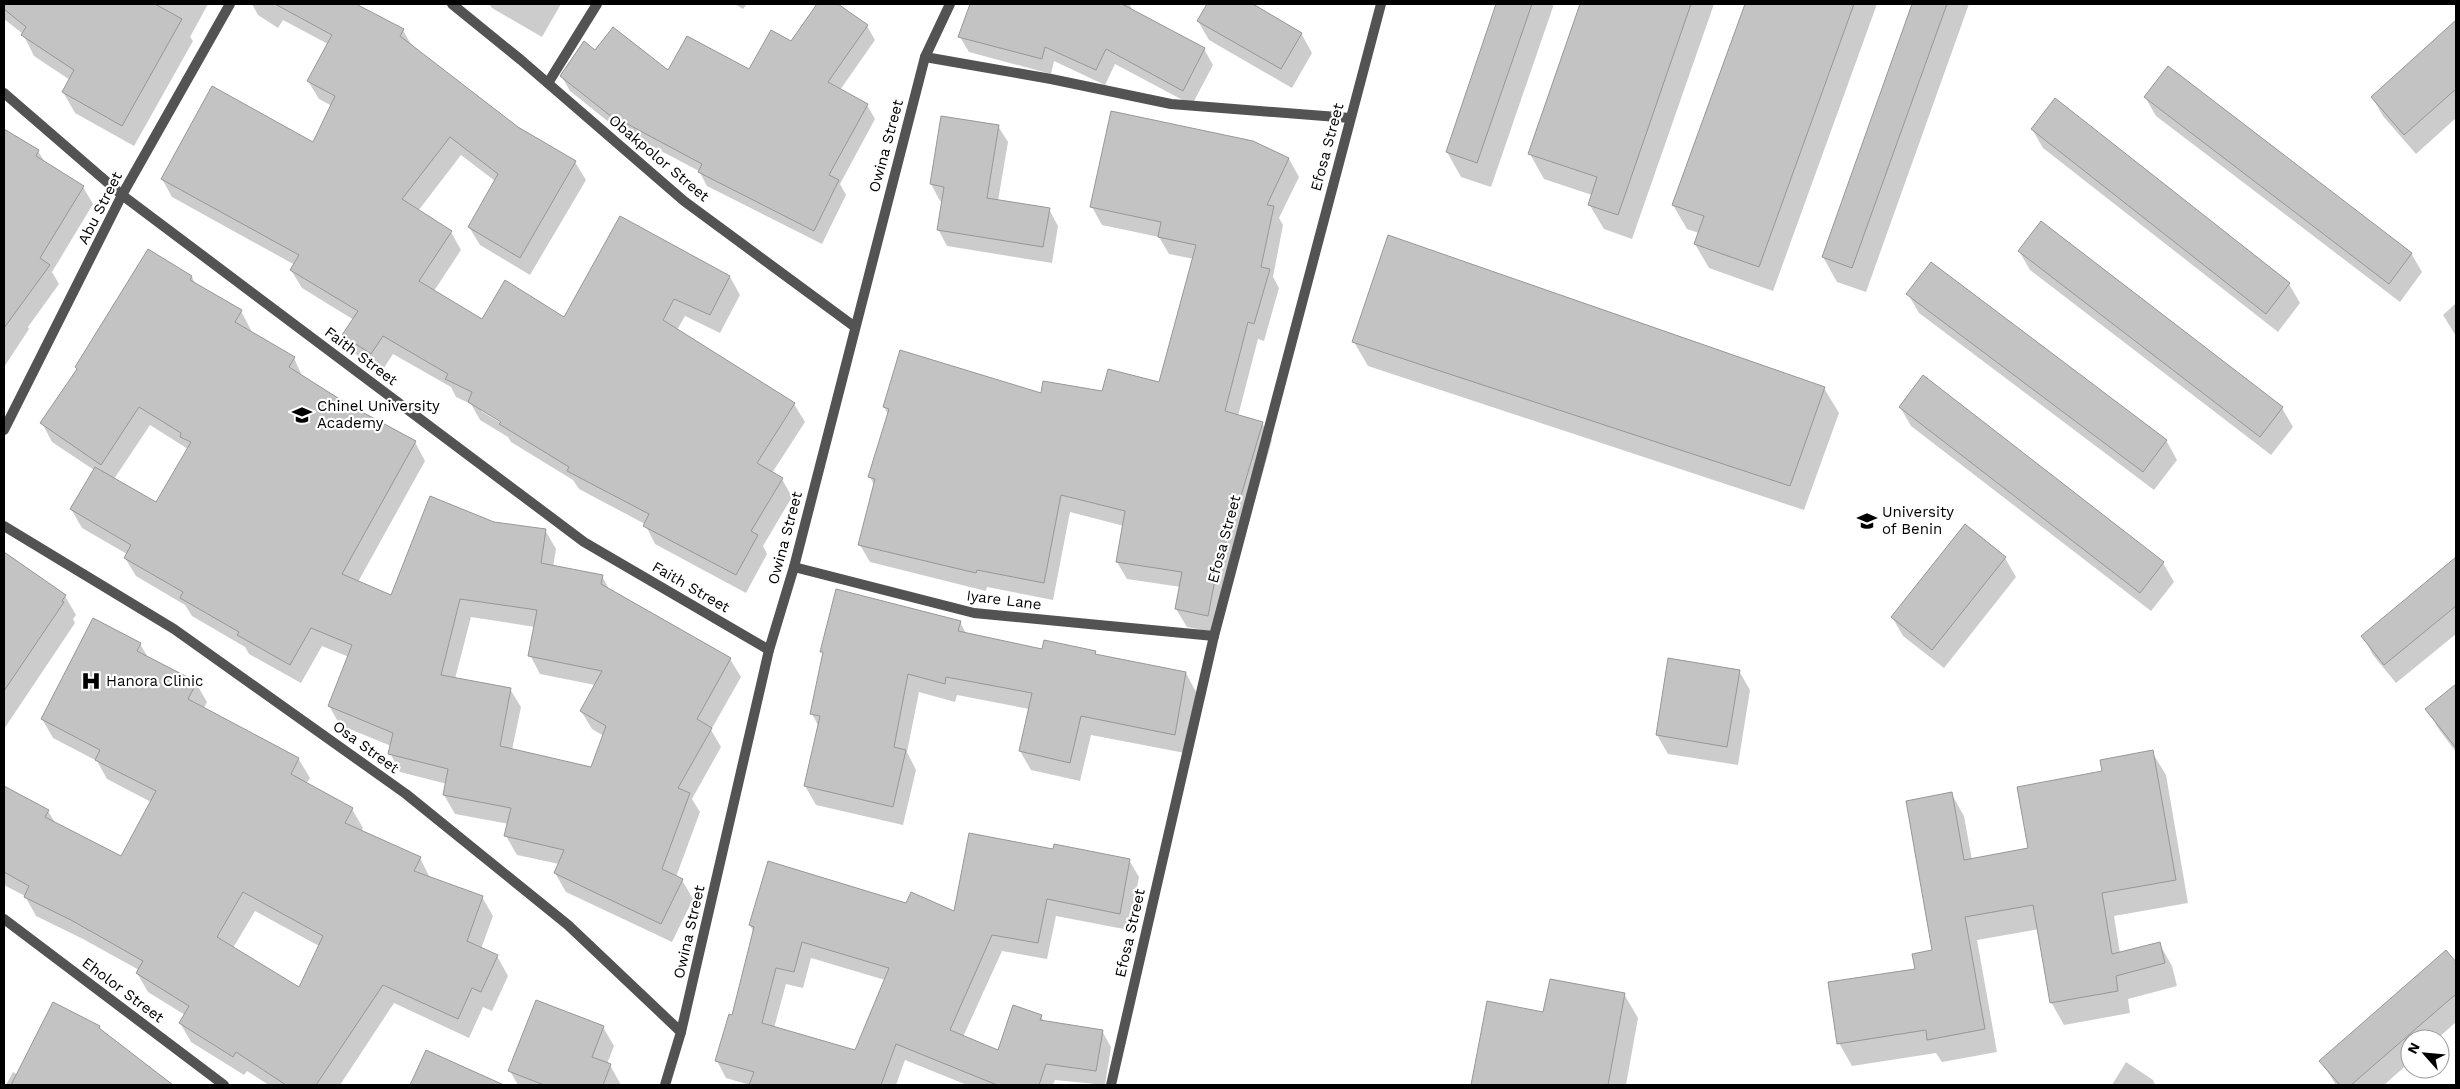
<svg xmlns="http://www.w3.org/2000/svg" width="2460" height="1089" font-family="'Work Sans',sans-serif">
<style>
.shadow{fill:#0003;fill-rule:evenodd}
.building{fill:#c3c3c3;stroke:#979797;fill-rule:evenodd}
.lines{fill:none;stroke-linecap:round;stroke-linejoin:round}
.street{stroke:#535353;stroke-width:10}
.labels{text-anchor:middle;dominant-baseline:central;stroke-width:4.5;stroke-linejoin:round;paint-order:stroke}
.street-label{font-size:15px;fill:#000;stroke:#fff}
.poi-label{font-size:15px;fill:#000;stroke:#fff;text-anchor:start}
</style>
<rect width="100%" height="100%" fill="#fff"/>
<g class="shadow">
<path d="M4,4h204l-18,33 3,4 -59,105 -59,-33 -12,-21 7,-12 -36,-24 -11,-22 -19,-15z"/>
<path d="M252,4h102l49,26 10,18 105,80 57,34 11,18 -56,95 -50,-30 -11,-18 26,-46 -34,-26 -43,56 33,21 10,18 -27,41 48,29 83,-1 55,-101 110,59 10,18 -20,38 -35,-17 -8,14 117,74 11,18 -33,51 10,6 10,18 -29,49 4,8 -21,39 -91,-49 -10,-20 -66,-35 -6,-9 -62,-38 -3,-5 -28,-17 -9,-16 -15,-7 -5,-10 -58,-33 -11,17 -28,-18 -10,-18 10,-15 -52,-32 -11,-18 4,-5 -123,-68 -10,-18 152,-35 18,-38 -13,-7 -11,-18 20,-37 -45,-24 -5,8 -20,-13zM481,408l26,16 -1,2 -25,-15z"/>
<path d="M489,4h72l-19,33 -50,-29z"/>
<path d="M735,4h12l-4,5z"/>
<path d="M819,4h17l31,22 8,14 -35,50 27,15 8,14 -35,65 6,11 -24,49 -115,-58 -8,-15 -72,-38 -2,2 -55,-44 -8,-14 33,-25 74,20 81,-1 41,-28z"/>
<path d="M971,4h158l5,8 70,37 9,16 -21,40 -77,-41 -10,21 -51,-24 -3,13 -82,-22 -9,-15z"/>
<path d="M1208,4h42l51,29 11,20 -20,35 -83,-48 -11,-19z"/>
<path d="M1497,4h57l-63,183 -30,-10 -14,-25z"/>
<path d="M1582,4h132l-82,235 -28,-10 -15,-25 3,-9 -48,-16 -14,-25z"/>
<path d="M1746,4h131l-104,287 -64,-23 -14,-24 4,-11 -12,-4 -14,-24z"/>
<path d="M1914,4h55l-103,288 -29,-10 -14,-25z"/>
<path d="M2456,22v96l-40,36 -33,-38 -11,-19z"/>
<path d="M2145,97l266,156 11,19 -22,30 -244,-186z"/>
<path d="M2055,100l234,184 11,19 -22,29 -235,-184 -11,-19z"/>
<path d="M942,117l56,9 10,16 -10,59 51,8 9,17 -6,37 -105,-17 -9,-17 5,-28h-3l-9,-17z"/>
<path d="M4,130l34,21 8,13 37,23 10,17 -41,68 7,12 -31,43 1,2 -25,38z"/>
<path d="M1252,142l37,17 10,18 -20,41 4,7 -10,52 6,11 -15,53 -6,-2 -20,77 24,7 10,17 -54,193 -31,-6 -11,-18 5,-22 -54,-8 -10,-17 7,-36 -54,-14 -17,88 -66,-13 -1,4 -116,-29 -10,-17 14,-60 -4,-8 18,-63 -4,-7 158,-13 61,-1 57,-10 34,-124 -25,-5 -10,-17 -57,-12 -10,-18z"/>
<path d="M148,251l44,26 4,8 45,26 10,19 -1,3 44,25 9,20 112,64 10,19 -67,121 33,14 103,-73 51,7 11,19 -3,18 49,9 8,15 120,68 11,18 -30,53 10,17 -29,52 8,13 -24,65 6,3 11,19 -21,43 -106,-50 -11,-19 4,-9 -42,-9 -11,-19 3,-12 -54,-10 -11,-19 3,-11 -47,-12 -10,-19 1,-7 -51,-21 -11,-19 20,-49 -27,-11 -21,37 -52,-29 -4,-7 -53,-31 -7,-11 -49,-29 -11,-18 2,-4 -45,-26 -11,-19 23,-39 -42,-28 -10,-19 36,-53zM150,425l38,24 -31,55 -43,-25zM471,617l64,10 -5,28 10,19 55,11 -14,26 11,18 12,7 -13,33 -79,-19 9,-43 -11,-18 -55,-10z"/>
<path d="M2019,251l263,157 11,19 -22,28 -241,-185z"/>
<path d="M1908,294l258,146 11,20 -23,30 -235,-177z"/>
<path d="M2456,303v33l-13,-21z"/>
<path d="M1354,342l470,46 15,25 -35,97 -436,-144z"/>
<path d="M1900,407l263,156 11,19 -23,29 -240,-185z"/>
<path d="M4,554l61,42 11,19 -3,4 2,4 -71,106z"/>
<path d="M2005,558l11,19 -72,91 -41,-32 -11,-19z"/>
<path d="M2456,559v75l-60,49 -23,-28 -10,-19z"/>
<path d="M960,622l7,13 76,15 52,2 2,4 89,17 10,19 -11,61 -94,-18 -11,46 -49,-11 -11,-19 9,-42 -72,-14 -2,7 -36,-10 -12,60 9,18 -13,55 -87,-20 -11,-19 14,-59 -7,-13 12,-59 -2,-4z"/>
<path d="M140,644l9,15 47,24 11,19 -3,6 94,50 12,20 -4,6 46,25 11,19 -1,3 58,27 10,20 52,19 11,19 -12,33 16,7 11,20 -16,35 -9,-4 -14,31 -75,-35 -54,82h-71l-22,-14 -3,4 -53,-33 -11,-19 5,-8 -37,-23 -11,-19 2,-3 -56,-31 -47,-23 -11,-20 -21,-11v-87l4,-9 40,22 8,13 66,34 29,-56 -44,-23 -10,-18 -44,-23 -11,-19zM255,911l64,35 -19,43 -67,-41z"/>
<path d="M1670,660l69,11 11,19 -12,75 -70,-11 -11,-19z"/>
<path d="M2456,685v67l-18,-24 -11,-19z"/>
<path d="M2152,752l14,23 22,128 -74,13 6,37 39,-10 13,23 5,20 -49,13 2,14 -66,12 -13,-23 -12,-73 -62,11 20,112 -55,10 -6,-9 -84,13 -13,-23 95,-92 17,-158 13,23 8,44 58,-11 74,-77z"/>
<path d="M1054,851l75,9 10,17 -10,53 -73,-14 -9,43 -45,-8 -39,86 35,14 43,-35 3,6 58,9 9,16 -6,38 -50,-5 -2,5h-86l-62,-25 -9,25h-146l-24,-7 -9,-17 15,-45 22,-83 -4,-8 156,-20 49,8zM811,958l74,22 -30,72 -81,-24 12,-44 17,4z"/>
<path d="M2446,952l10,12v58l-19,17h-27v23l-26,23h-48l-15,-24z"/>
<path d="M1624,994l14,24 -12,67h-153l15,-82 56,10z"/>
<path d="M99,1027l3,5 69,53h-165l7,-13 5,3z"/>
<path d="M603,1027l11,19 -7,18 3,1 11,20h-103l-8,-14z"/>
<path d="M427,1052l63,29 3,4h-82z"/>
<path d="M2126,1062l27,18 2,5h-43z"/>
</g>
<g class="building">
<path d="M4,4h151l27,15 -60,107 -60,-34 12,-22 -53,-35 5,-8 -22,-18z"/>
<path d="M275,4h81l48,25 -4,7 118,91 58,34 -56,97 -52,-31 30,-53 -48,-37 -48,62 50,32 -33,50 63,38 23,-39 59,37 56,-101 110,60 -20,39 -36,-16 -11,21 132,83 -38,60 26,15 -32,53 7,4 -22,40 -93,-49 6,-12 -82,-43 2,-4 -70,-43 2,-2 -33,-20 4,-10 -27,-13 3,-5 -65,-38 -12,18 -29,-19 16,-24 -68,-41 9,-15 -138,-76 51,-93 101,56 22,-46 -28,-15 25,-46z"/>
<path d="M817,4h21l30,21 -40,57 40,22 -39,71 10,5 -25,51 -116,-59 4,-8 -84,-45 -1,2 -57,-45 24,-35 11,9 18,-23 55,43 19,-34 62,33 22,-39 20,11z"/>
<path d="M970,4h152l83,44 -22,43 -77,-42 -10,21 -51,-23 -3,12 -84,-22z"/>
<path d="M1207,4h46l49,29 -21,36 -84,-48z"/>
<path d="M1496,4h36l-55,159 -31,-11z"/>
<path d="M1580,4h111l-73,211 -30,-10 9,-28 -69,-23z"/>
<path d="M1745,4h109l-95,263 -65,-23 10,-28 -32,-11z"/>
<path d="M1912,4h35l-95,264 -30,-11z"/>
<path d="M2456,20v69l-52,46 -33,-38z"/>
<path d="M2168,66l244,187 -23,31 -245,-187z"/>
<path d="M2055,98l235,185 -24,31 -235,-185z"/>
<path d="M1111,111l142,30 36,17 -22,47 7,1 -13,61 9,2 -16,55 -6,-2 -23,89 38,11 -28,94h-2l-10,39 -3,-1 -12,62 -33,-7 7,-37 -66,-10 9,-51 -64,-16 -17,88 -67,-13 -1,3 -118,-28 17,-66 -7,-2 21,-68 -6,-2 17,-57 141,43 2,-12 59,10 6,-22 51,13 37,-137 -38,-8 3,-15 -71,-15z"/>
<path d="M941,116l58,9 -12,73 63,10 -7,39 -106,-17 7,-43 -14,-3z"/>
<path d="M4,129l35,21 -3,6 48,30 -44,72 10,7 -46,63z"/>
<path d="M2041,221l242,186 -23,30 -242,-186z"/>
<path d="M1388,235l437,152 -35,99 -438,-144z"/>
<path d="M148,249l44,27 -2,4 52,30 -7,12 60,35 -6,10 60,38 67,36 -74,133 49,21 39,-99 64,26 52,7 -5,34 62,12 -2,9 130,74 -34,61 15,9 -34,60 12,5 -28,76 21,10 -22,45 -107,-51 10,-23 -60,-14 7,-28 -68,-13 5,-26 -60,-15 5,-21 -65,-27 24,-61 -41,-17 -21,37 -53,-30 2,-3 -59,-34 3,-6 -59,-34 7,-13 -61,-36 25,-42 61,35 35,-60 -11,-5 1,-4 -42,-26 -38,58 -61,-42 37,-54 -2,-2zM460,599l77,11 -9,46 74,15 -22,40 26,15 -15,41 -91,-21 11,-58 -70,-13z"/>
<path d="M1931,262l236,178 -24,32 -237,-178z"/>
<path d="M1923,375l241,187 -24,31 -241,-186z"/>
<path d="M1965,524l41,33 -74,93 -41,-33z"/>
<path d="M4,552l62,43 -4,6 2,1 -60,89z"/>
<path d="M2456,557v49l-72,59 -23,-29z"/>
<path d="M836,589l125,32 -3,10 84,18 2,-9 52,11 -1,3 91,18 -11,63 -94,-19 -11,47 -51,-12 13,-58 -86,-16 -1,7 -37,-10 -14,73 12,3 -13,57 -89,-21 16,-70 -10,-2 13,-62h-3z"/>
<path d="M93,618l48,25 -4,8 60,31 -9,17 111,59 -8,16 62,34 -8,15 76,34 -7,14 69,25 -16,45 31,14 -17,37 -9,-4 -14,31 -75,-34 -67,100h-30l-50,-33 -3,5 -54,-34 10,-17 -53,-33 7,-12 -72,-41 -47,-23 5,-11 -25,-14v-86l45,24 -4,7 76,39 35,-65 -61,-31 5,-10 -59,-31zM243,892l80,44 -24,51 -82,-50z"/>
<path d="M1668,658l72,12 -13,77 -71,-12z"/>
<path d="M2456,684v64l-31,-39z"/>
<path d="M2153,750l23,130 -74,13 10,61 48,-12 5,21 -49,13 2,15 -68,12 -17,-98 -68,12 20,112 -58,11 -1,-10 -89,14 -9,-62 87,-13 -3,-15 20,-4 -26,-149 46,-9 12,68 64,-12 -11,-61 85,-16 -2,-11z"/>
<path d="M969,833l84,16 1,-5 76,15 -10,55 -73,-15 -9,44 -46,-8 -42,95 48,20 15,-45 29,10 -2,5 63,10 -7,41 -50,-7 -7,21h-42l-101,-41 -15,41h-132l5,-13 -39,-11 14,-47 3,1 22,-88 -5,-2 19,-64 138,42 5,-11 43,19zM802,942l87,26 -34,82 -93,-27 14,-55 18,4z"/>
<path d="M2446,950l10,12v32l-105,91h-11l-21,-24z"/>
<path d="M1550,979l75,14 -17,92h-137l16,-84 56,11z"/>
<path d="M536,1000l68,26 -12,31 19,7 -8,21h-59l-36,-14z"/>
<path d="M53,1002l47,24 -1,2 74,57h-162z"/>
<path d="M426,1050l78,35h-94z"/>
</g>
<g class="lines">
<g class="street">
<path d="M452,4l69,56 163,141 171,126"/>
<path d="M925,57l126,22 120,25 179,14"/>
<path d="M548,83l49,-79"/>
<path d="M4,93l118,102 462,347 185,108"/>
<path d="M4,430l118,-235 108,-191"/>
<path d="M4,526l170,103 232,165 162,131 113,107"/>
<path d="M794,567l180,46 240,23"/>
<path d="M4,919l220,166"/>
<path d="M665,1085l16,-53 88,-382 25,-83 131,-510 25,-53"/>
<path d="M1111,1085l103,-449 167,-632"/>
</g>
</g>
<defs>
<symbol id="school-bare" viewBox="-9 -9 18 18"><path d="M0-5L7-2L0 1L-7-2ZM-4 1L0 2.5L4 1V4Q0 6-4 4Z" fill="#000" stroke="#fff" stroke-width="2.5" paint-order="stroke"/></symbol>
<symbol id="university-bare" viewBox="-9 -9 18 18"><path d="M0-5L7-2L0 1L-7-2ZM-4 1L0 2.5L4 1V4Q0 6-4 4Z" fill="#000" stroke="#fff" stroke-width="2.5" paint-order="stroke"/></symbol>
<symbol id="hospital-bare" viewBox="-9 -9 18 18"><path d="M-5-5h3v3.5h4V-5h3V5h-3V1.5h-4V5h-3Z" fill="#000" stroke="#fff" stroke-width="2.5" paint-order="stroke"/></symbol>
</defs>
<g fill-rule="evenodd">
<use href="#school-bare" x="288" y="401" width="28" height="28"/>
<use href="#university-bare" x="1853" y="507" width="28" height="28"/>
<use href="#hospital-bare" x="77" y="667" width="28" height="28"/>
</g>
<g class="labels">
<g class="street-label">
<text transform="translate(886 146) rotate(-75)">Owina Street</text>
<text transform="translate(1327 147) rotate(-75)">Efosa Street</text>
<text transform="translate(659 158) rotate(40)">Obakpolor Street</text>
<text transform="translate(100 208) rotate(-63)">Abu Street</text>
<text transform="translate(361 356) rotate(37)">Faith Street</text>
<text transform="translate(785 538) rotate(-75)">Owina Street</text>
<text transform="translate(1224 539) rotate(-75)">Efosa Street</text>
<text transform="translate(691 587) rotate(30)">Faith Street</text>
<text transform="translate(1004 600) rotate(7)">Iyare Lane</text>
<text transform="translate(366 747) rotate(36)">Osa Street</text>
<text transform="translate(689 932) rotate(-77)">Owina Street</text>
<text transform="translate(1130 933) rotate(-77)">Efosa Street</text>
<text transform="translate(123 990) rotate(37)">Eholor Street</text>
</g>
<g class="poi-label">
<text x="317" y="406">Chinel University<tspan x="317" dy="17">Academy</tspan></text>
<text x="1882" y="512">University<tspan x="1882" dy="17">of Benin</tspan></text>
<text x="106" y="681">Hanora Clinic</text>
</g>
</g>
<rect width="2460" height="1089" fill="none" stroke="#000000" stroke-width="10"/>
<g transform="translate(2425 1054) rotate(297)"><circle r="24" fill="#ffffff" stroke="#999999"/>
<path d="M0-4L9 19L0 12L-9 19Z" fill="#000000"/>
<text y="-8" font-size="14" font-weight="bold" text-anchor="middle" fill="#000000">N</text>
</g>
</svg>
